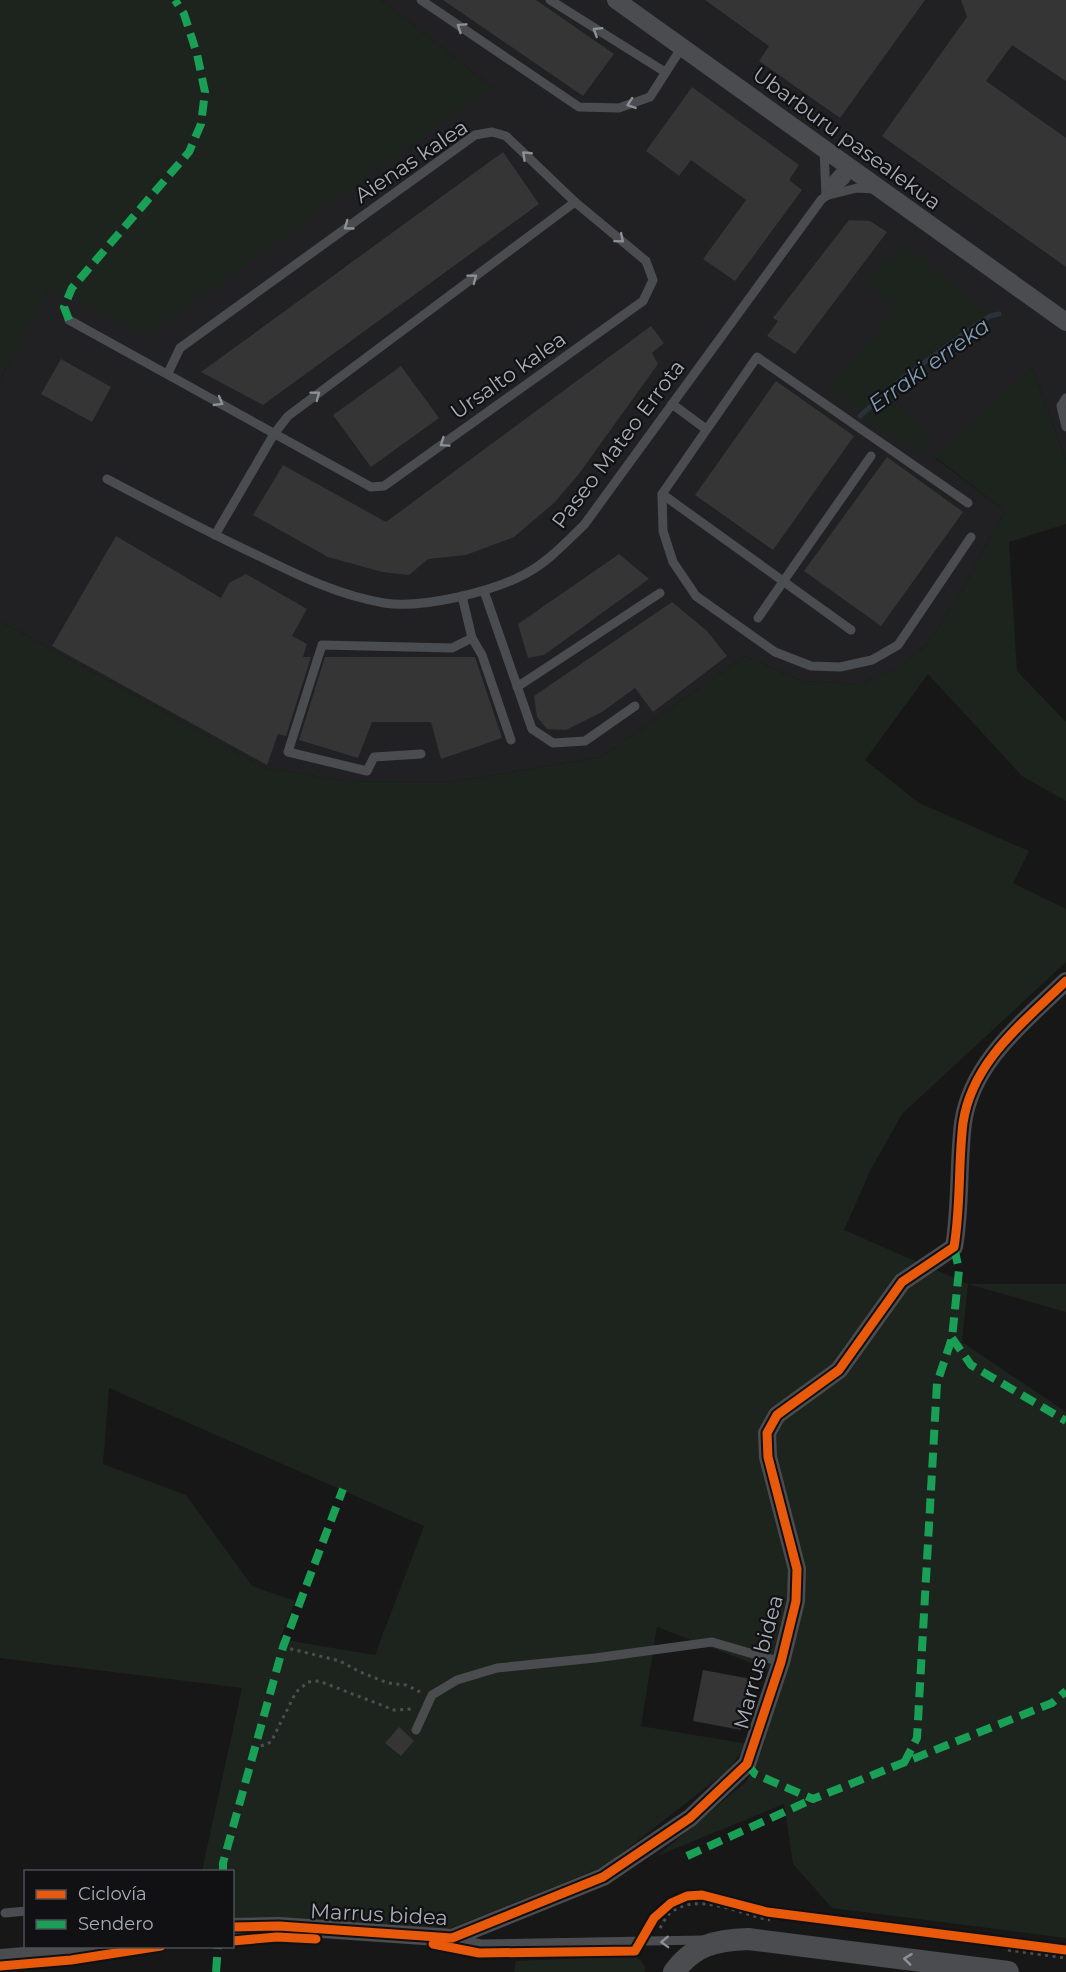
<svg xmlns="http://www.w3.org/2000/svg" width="1066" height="1972" font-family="Montserrat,sans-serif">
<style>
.built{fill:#212123}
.green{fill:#1d241e;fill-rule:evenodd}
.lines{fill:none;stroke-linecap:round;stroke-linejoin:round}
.stream{stroke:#2a3239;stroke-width:5}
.building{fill:#353536}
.path{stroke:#4d4e52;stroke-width:3;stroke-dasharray:3 4.5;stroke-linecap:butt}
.service{stroke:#4b4c50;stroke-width:9}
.minor{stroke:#4b4c50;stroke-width:18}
.tertiary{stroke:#4b4c50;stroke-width:22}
.service-bridge{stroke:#4b4c50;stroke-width:9}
.quiet{stroke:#1a9f57;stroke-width:8;stroke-dasharray:15 8;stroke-linecap:butt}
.cycleway-casing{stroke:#111113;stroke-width:13}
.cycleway{stroke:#e8590c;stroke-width:9}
.oneway{stroke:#8c9099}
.labels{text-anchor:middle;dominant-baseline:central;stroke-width:4.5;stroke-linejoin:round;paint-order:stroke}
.street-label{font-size:21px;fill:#a8adb8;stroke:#111113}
.water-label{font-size:22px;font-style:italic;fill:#7f9bb3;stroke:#111113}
</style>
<rect width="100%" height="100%" fill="#171717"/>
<path class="built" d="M382,0h684v460l-34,-93 -97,91 70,53 -51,93 -27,40 -31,26 -39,14 -55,-3 -57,-25 -144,101 -150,25 -107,-1 -78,-13 -266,-147v-242l50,-93 441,-199z"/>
<g class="green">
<path d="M0,0h382l109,87 -344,250 -97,-50 -50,92z"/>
<path d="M902,242l90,76 -101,84 40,32 -10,23 -93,-68 68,-80 -31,-27z"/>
<path d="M1032,367l34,93v64l-57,18 8,129 49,51v79l-44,-25 -94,-102 -63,86 54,43 110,48 -16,32 53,26v53l-164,152 -31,55 -27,61 124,54h98v28l-98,-28 -6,58 104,70v526l-234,-30 -39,-44 -9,-60 -127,52 89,-74 15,-29 22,-78 -126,-48 -16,99 107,18 -22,28 -121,94 -159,64 -213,-12 -1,-46 -30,-1 40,-183 -242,-30v-1037l266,147 78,13 107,1 150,-25 144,-101 57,25 55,3 39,-14 31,-26 27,-40 51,-93 -70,-54zM109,1388l315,138 -49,129 -95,-16 15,-38 -43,-15 -66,-91 -83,-31z"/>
<path d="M636,1956l9,10v6h-131l2,-11z"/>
</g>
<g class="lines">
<path class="stream" d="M860,416l39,-35 80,-58 11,-7 9,-2"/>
</g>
<g class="building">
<path d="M443,0h93l78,54 -31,42z"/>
<path d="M705,0h220l-85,118 -81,-57 10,-15z"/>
<path d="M961,0h105v81l-54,-36 -26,36 80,57v129l-184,-131 85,-119z"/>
<path d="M692,87l107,78 -10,15 13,10 -67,91 -32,-22 43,-59 -55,-40 -12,16 -33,-25z"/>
<path d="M503,152l36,52 -276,201 -62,-33z"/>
<path d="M849,220l21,1 17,11 -92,122 -28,-18 11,-15 -5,-3z"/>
<path d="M651,326l13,17 -12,10 6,11 -80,111 -24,28 -40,34 -48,18 -38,4 -19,16 -27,-3 -54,-15 -75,-42 30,-50 103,57z"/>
<path d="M61,359l50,28 -19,35 -51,-28z"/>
<path d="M401,366l38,52 -68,49 -38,-52z"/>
<path d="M776,381l78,55 -81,114 -78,-55z"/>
<path d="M887,457l76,55 -82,114 -77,-55z"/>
<path d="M116,536l105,62 8,-15 17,-9 61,35 -15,27 15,8 -4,13h8l-25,79 -8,-2 -11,31 -215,-119z"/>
<path d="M619,554l30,25 -105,76 -16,3 -10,-34z"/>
<path d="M672,602l35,29 20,25 -74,56 -18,-24 -33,24 -36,18 -19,-1 -10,-12 -3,-21z"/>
<path d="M325,657h150l27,81 -61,21 -10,-37h-59l-14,36 -59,-18z"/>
<path d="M703,1670l48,9 -10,51 -48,-9z"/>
<path d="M399,1727l15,14 -13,15 -16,-13z"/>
</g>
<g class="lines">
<g class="path">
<path d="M283,1647l57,14 20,11 28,11 18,2 14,7"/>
<path d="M254,1749l17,-7 25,-50 12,-10 11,-1 75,29 18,-1"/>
<path d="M660,1928c3,-5 6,-11 10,-15 28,-22 69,1 100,7"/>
<path d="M1008,1950l58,8"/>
</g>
<g class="service">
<path d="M421,0l158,107 40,1 31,-11 32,-50"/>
<path d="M550,0l115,72"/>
<path d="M824,150l2,46"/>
<path d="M827,187l12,-14 13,-4"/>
<path d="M829,195l28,-7 17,1"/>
<path d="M69,320l302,167 13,-1 259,-185 10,-21 -7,-19 -71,-59"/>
<path d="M168,373l12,-25 295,-213 17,-3 14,4 69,66 -287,214 -14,18 -59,101"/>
<path d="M1066,398l-5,8 5,21"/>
<path d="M672,404l34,25"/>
<path d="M107,479c51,27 102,54 154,78 41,20 77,38 123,46 37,6 108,-11 141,-29 23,-12 41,-32 59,-49l237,-325 24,-20 7,-11"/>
<path d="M662,494l1,37 10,31 23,34 79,56 36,14 29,1 32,-7 26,-15 73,-108"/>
<path d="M794,566l77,-110"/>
<path d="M484,591l48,138 21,14 32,-2 50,-35"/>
<path d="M462,596l10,42 10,17 29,85"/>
<path d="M851,630l-189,-136 95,-137 211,146"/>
<path d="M517,687l143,-94"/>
<path d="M421,754l-47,3 -7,14 -79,-19 34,-107 130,3 20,-10"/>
<path d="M416,1730l16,-35 25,-15 40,-12 98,-10 117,-16 69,20"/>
<path d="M5,1913l21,-2"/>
<path d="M456,1939l25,5 222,-4"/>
</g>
<g class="minor">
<path d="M616,0l450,322"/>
<path d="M232,1927l47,-1 173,12 151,-61 87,-59 57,-54 34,-102 15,-61 1,-32 -29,-112 -1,-24 10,-18 62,-45 63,-88 52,-35c7,-41 4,-83 9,-124 9,-62 61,-101 103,-142"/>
<path d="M0,1958l49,-4 57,-8"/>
</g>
<path class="tertiary" d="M674,1972c20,-27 42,-32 74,-33l260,33"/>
<path class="service-bridge" d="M758,618l36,-52"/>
<g class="quiet">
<path d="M69,320l-5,-13 8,-19 117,-136 12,-28 4,-32 -8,-38 -13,-40 -9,-14"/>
<path d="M952,1338l19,27 95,56"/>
<path d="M904,1763l13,-25 20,-355 15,-45 7,-68 -5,-23"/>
<path d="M747,1764l8,10 58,25 239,-96 14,-12"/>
<path d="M687,1856l126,-57"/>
<path d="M223,1872v-9l60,-216 60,-158"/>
<path d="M216,1972l2,-26"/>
</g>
<defs>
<g id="cycleway">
<path d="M232,1927l47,-1 173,12 151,-61 87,-59 57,-54 34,-102 15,-61 1,-32 -29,-112 -1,-24 10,-18 62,-45 63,-88 52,-35c7,-41 4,-83 9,-124 9,-62 61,-101 103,-142"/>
<path d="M232,1941l45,-4 39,2"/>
<path d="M433,1944l46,9 156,-2 19,-33 17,-15 16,-7 15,-1 65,17 299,38"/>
<path d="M0,1966l71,-6 90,-14"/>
</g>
</defs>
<use href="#cycleway" class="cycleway-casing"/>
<use href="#cycleway" class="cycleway"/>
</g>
<defs><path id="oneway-chevron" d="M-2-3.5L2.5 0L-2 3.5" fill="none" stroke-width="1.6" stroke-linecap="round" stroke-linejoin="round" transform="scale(1.5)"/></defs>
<g class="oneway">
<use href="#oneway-chevron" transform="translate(461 27) rotate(-146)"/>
<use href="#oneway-chevron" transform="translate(597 31) rotate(-148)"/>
<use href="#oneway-chevron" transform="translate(631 104) rotate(161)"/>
<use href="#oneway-chevron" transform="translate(526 155) rotate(-136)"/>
<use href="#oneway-chevron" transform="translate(348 226) rotate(144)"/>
<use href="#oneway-chevron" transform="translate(620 239) rotate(40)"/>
<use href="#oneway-chevron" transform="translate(473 278) rotate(-37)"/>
<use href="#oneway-chevron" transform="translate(316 395) rotate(-37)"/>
<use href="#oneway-chevron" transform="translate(219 402) rotate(30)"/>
<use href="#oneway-chevron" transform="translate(444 443) rotate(145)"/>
<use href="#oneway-chevron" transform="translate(665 1942) rotate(178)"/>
<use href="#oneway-chevron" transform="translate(908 1959) rotate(-173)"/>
</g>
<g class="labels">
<g class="street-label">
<text transform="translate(847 138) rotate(36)">Ubarburu pasealekua</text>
<text transform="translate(411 161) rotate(-34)">Aienas kalea</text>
<text transform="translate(508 375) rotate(-35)">Ursalto kalea</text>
<text transform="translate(618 444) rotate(-53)">Paseo Mateo Errota</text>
<text transform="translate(758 1662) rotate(-75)">Marrus bidea</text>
<text transform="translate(379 1914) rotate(3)">Marrus bidea</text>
</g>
<g class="water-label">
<text transform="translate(929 365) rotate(-36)">Erraki erreka</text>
</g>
</g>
<rect x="24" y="1870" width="210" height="78" fill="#111113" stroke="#4d4f55" stroke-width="1.5"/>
<rect x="36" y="1890" width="30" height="9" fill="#e8590c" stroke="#4d4f55" stroke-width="1.5"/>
<text x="78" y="1900" font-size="18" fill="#a8adb8">Ciclovía</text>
<rect x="36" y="1920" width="30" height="9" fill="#1a9f57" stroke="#4d4f55" stroke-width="1.5"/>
<text x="78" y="1930" font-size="18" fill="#a8adb8">Sendero</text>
</svg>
